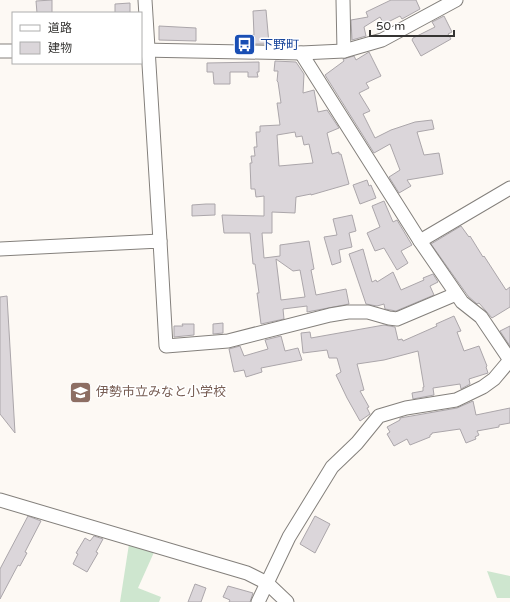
<svg xmlns="http://www.w3.org/2000/svg" width="510" height="602" font-family="'Varela Round','Noto Sans JP',sans-serif">
<style>
.green{fill:#cee6cf}
.building{fill:#dbd6da;stroke:#aba6aa;fill-rule:evenodd}
.lines{fill:none;stroke-linecap:round;stroke-linejoin:round}
.minor-casing{stroke:#84807c;stroke-width:15}
.minor{stroke:#fff;stroke-width:13}
.labels{text-anchor:middle;dominant-baseline:central;stroke-width:3;stroke-linejoin:round;paint-order:stroke}
.transit-label{font-size:13px;fill:#164399;stroke:#fff;text-anchor:start}
.education-label{font-size:13px;fill:#785e54;stroke:#fff;text-anchor:start}
</style>
<rect width="100%" height="100%" fill="#fdf9f4"/>
<g class="green">
<path d="M129,544l26,6 -17,38 23,9 -2,5h-39z"/>
<path d="M487,571l23,5v22h-13z"/>
</g>
<g class="building">
<path d="M52,0v13h-15l-1,-12z"/>
<path d="M391,0h25l4,9 -18,10 -2,-3 -16,8 -4,-7 -16,10 2,9 -14,4 -1,-20 17,-3 -2,-5z"/>
<path d="M130,3v10h-15v-9z"/>
<path d="M266,10l3,34h-18l-1,-9h4l-1,-24z"/>
<path d="M444,16l8,16 -4,2 3,5 -30,17 -9,-16 1,-2 22,-11 -3,-5z"/>
<path d="M159,26l37,2v13l-37,-1z"/>
<path d="M369,52l12,24 -15,7 3,5 -10,5 11,18 -7,3 12,24 16,-8 24,-8 17,-2 2,9 -17,3 7,23 15,-2 4,21 -36,6 4,6 -12,7 -10,-16 11,-7 -10,-26 -16,9 -49,-78 19,-14 -1,-2 11,-3 2,4z"/>
<path d="M275,61l21,1 8,12 -1,19 11,-3 4,22 9,-2 12,18 -12,5 5,21 7,-2v2h2l8,30 -38,11v-1l-15,3 -1,16 -23,-1v21h-10l2,25 16,-2v-11l29,-4 5,28 -3,1 5,25 30,-6 3,15 -42,8v-6l-24,3 1,10 -23,5 -4,-31h2l-4,-29h-2l-3,-31h-26l-2,-18 42,1v-20l-8,1 -1,-8h-4l-1,-26h2l-1,-7h4l-1,-9h3l-1,-15h4v-6l20,-1 -3,-22h4l-3,-21 -1,-1 1,-10h-4zM295,132l1,5 6,-1 2,9 5,-1 4,19 -34,3 -2,-31zM276,259l17,12 7,-1 5,27 -24,3z"/>
<path d="M259,62v10h-2l1,5h-10v-5h-18v12h-16l-1,-12h-6v-9z"/>
<path d="M367,180l2,6 2,-1 5,13 -16,6 -7,-19z"/>
<path d="M384,201l9,21 4,-2 15,25 -11,6 7,12 -11,7 -13,-22 -9,3 -8,-18 13,-6 -8,-21z"/>
<path d="M206,204h9v11l-23,1v-11z"/>
<path d="M352,215l4,16 -7,2 3,14 -13,3 2,12 -9,3 -8,-28 13,-2 -4,-16z"/>
<path d="M461,226l8,11 1,-1 13,21 1,-1 22,34 4,-3v20l-18,11 -13,-15 -2,1 -9,-8 -37,-52z"/>
<path d="M363,249l9,33 4,-2 1,2 16,-10 8,18 23,-10 -1,-2 10,-4 5,8 -8,4 4,9 -38,16 -11,-2 -1,-5 -7,2 -11,-2 -17,-50z"/>
<path d="M7,296l8,137 -15,-19v-117z"/>
<path d="M454,316l7,15 -4,1 7,19 15,-5 8,20 -1,1 2,6 -19,6 1,5 -9,5 -1,-5 -27,4 1,7 -21,4 -1,-6 11,-2v-4h1l-6,-36 -34,9 -27,4 7,26 -4,1 9,16 -2,1 3,6 -10,7 -13,-23 -11,-23 5,-3 -4,-14h-8l-2,-8 -24,3 -2,-20 9,-1 1,6 73,-13 11,2 3,13 4,-1 1,2 34,-15 -1,-2z"/>
<path d="M223,323v10l-10,1v-10z"/>
<path d="M182,324h12v11l-20,2v-11h9z"/>
<path d="M510,326v20l-10,-15z"/>
<path d="M281,336l4,15 13,-3 4,12 -41,8 1,4 -16,5 -2,-7 -10,2 -5,-23 11,-3 4,10 24,-7 -3,-9z"/>
<path d="M473,401l3,14 34,-7v15l-11,2v2l-22,4 2,4 -4,2 1,2 -10,4 -6,-14 -28,4v1l-2,1v2l-20,8 -3,-6 -13,7 -7,-12 3,-2 -3,-5 13,-7v-2l57,-10z"/>
<path d="M28,516l13,5 -16,31 2,1 -7,13 -2,-1 -18,34v-30z"/>
<path d="M315,516l15,8 -15,29 -15,-9z"/>
<path d="M94,536l9,3 -7,13 2,1 -11,19 -14,-8 5,-10 -2,-1 9,-15 5,3z"/>
<path d="M195,584l11,4 -5,14h-13z"/>
<path d="M228,586l25,7 -3,9h-21l1,-2 -7,-3z"/>
</g>
<g class="lines">
<defs>
<g id="minor">
<path d="M145,0l15,241"/>
<path d="M343,0l1,51"/>
<path d="M141,50l160,3 43,-2 38,-11 74,-40"/>
<path d="M0,51h13"/>
<path d="M301,53l119,188 42,61 19,15 29,43"/>
<path d="M420,241l90,-53"/>
<path d="M0,249l160,-8 6,105 62,-5 102,-26 18,-3h20l21,6 8,1 59,-25"/>
<path d="M0,500l247,73 20,10 20,19"/>
<path d="M258,602l31,-65 43,-70 25,-24 22,-27 27,-8 50,-8 27,-13 11,-8 16,-19"/>
</g>
</defs>
<use href="#minor" class="minor-casing"/>
<use href="#minor" class="minor"/>
</g>
<defs>
<symbol id="bus-square" viewBox="-11 -11 22 22"><rect x="-9" y="-9" width="18" height="18" rx="4" fill="#1a4fb4" stroke="#fff"/><path d="M-5-6H5V4H4V6H2V4H-2V6H-4V4H-5ZM-3.5-4V0h7V-4ZM-3.5 1.2v1.5H-2V1.2ZM2 1.2v1.5H3.5V1.2Z" fill="#fff"/></symbol>
<symbol id="school-square" viewBox="-11 -11 22 22"><rect x="-9" y="-9" width="18" height="18" rx="4" fill="#8d6e63" stroke="#fff"/><path d="M0-5L7-2L0 1L-7-2ZM-4 1L0 2.5L4 1V4Q0 6-4 4Z" fill="#fff"/></symbol>
</defs>
<g fill-rule="evenodd">
<use href="#bus-square" x="232" y="32" width="25" height="25"/>
<use href="#school-square" x="68" y="380" width="25" height="25"/>
</g>
<g class="labels">
<g class="transit-label">
<text x="260" y="45">下野町</text>
</g>
<g class="education-label">
<text x="96" y="392">伊勢市立みなと小学校</text>
</g>
</g>
<rect x="12" y="12" width="130" height="52" fill="#ffffff" stroke="#aeaead"/>
<rect x="20" y="25" width="20" height="6" fill="#ffffff" stroke="#aeaead"/>
<text x="48" y="32" font-size="12" fill="#353432">道路</text>
<rect x="20" y="42" width="20" height="12" fill="#dbd6da" stroke="#aeaead"/>
<text x="48" y="52" font-size="12" fill="#353432">建物</text>
<path d="M370 30v6h84v-6" fill="none" stroke="#353432" stroke-width="2"/>
<text x="376" y="30" font-size="12" fill="#353432" stroke="#ffffff" stroke-width="3" paint-order="stroke">50 m</text>
</svg>
